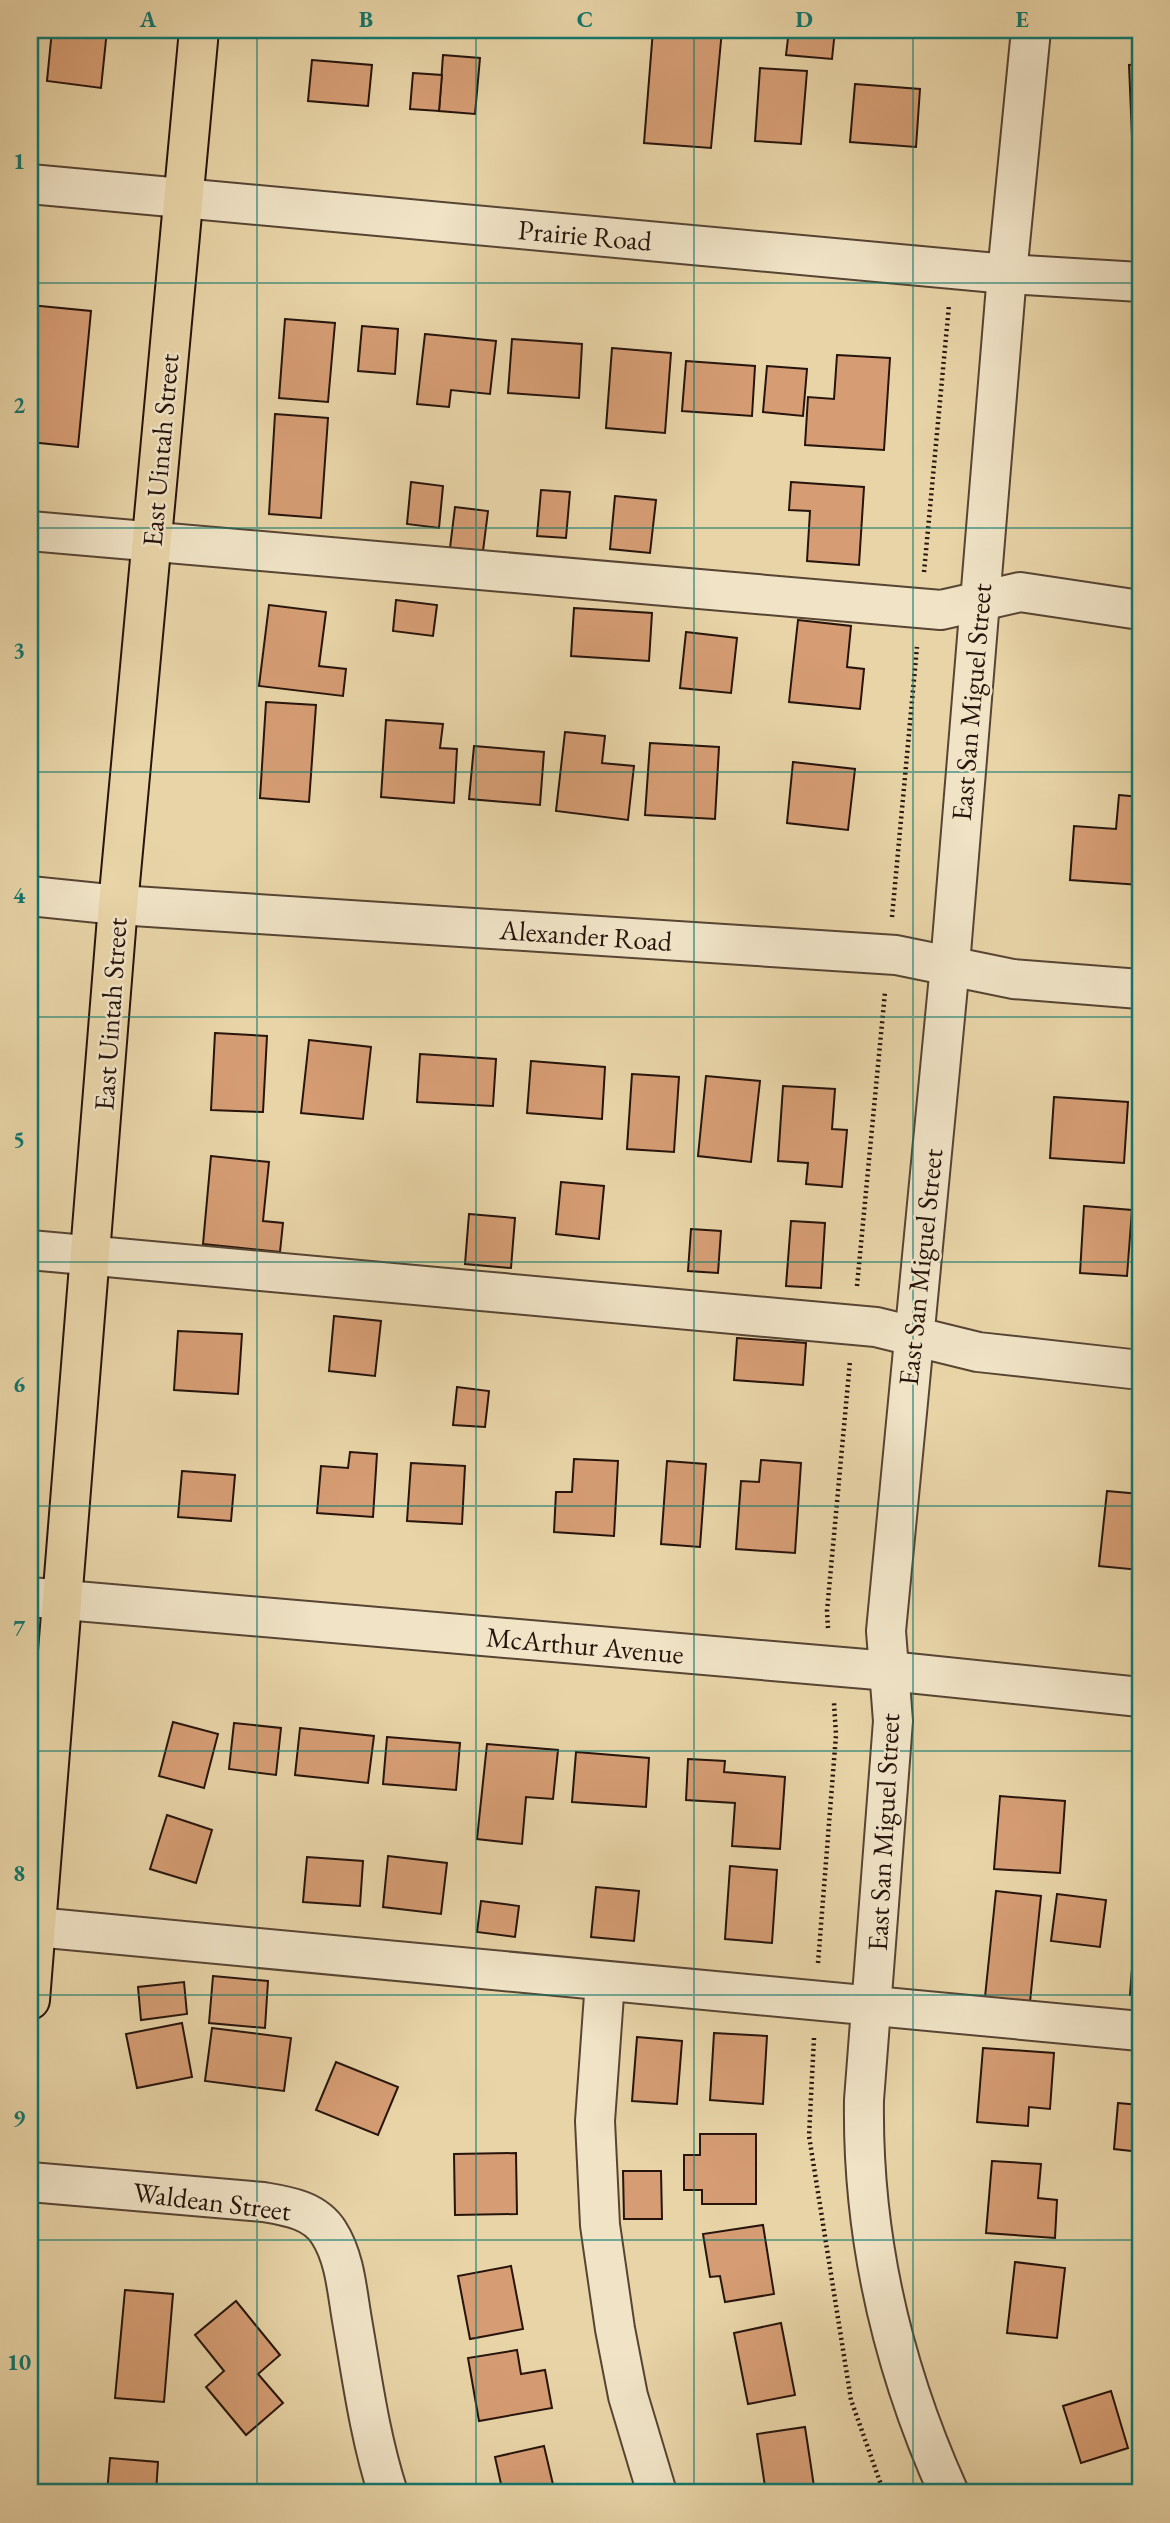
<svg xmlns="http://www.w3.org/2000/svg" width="1170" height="2523" font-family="'EB Garamond',serif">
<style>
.building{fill:#d69d74;stroke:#27140c;stroke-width:2}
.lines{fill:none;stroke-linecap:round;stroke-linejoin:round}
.minor-casing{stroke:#574433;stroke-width:42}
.major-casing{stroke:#27140c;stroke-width:42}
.path{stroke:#27140c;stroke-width:4.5;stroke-dasharray:2 3.5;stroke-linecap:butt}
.minor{stroke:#f0e3c6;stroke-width:38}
.major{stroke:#e8d4a7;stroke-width:38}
.grid{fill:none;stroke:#0f766e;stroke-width:2;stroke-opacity:0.55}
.labels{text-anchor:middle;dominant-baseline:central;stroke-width:5;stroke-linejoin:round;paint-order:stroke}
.street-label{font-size:28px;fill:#27140c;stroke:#f0e3c6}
.neatline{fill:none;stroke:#0f766e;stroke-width:2.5}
.grid-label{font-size:23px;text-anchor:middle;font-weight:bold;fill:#0f766e}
</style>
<rect width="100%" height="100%" fill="#e8d4a7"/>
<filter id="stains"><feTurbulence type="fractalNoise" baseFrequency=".00286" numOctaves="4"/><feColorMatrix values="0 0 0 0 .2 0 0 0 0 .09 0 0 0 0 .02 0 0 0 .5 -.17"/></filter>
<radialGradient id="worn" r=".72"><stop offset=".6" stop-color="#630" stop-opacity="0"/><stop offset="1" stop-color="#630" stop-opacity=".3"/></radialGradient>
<g class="building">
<path d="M30,30h8l-3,43h-5z"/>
<path d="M52,30h55l-6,58 -54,-7z"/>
<path d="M653,30h69l-11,118 -67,-5z"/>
<path d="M789,30h46l-3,29 -46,-4z"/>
<path d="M443,55l37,3 -5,56 -36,-3z"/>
<path d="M312,60l60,5 -4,41 -60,-5z"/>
<path d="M1140,64v72h-8l-3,-71z"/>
<path d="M760,68l47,3 -6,73 -46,-3z"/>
<path d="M413,73l29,2 -3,36 -29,-2z"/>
<path d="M855,84l65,5 -4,58 -66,-5z"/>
<path d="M30,305l61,6 -13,136 -48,-5z"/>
<path d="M285,319l50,4 -7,79 -49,-4z"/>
<path d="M362,326l36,3 -3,45 -37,-3z"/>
<path d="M425,334l71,7 -6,53 -39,-4 -2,17 -32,-3z"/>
<path d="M512,339l70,5 -3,54 -71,-5z"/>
<path d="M612,348l59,5 -6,80 -59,-5z"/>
<path d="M837,355l53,3 -6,92 -79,-5 3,-48 26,2z"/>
<path d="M686,361l69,5 -3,50 -70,-5z"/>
<path d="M767,366l40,3 -4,47 -40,-4z"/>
<path d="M275,414l53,4 -7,100 -52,-4z"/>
<path d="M411,482l32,4 -4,42 -32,-4z"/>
<path d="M791,482l73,5 -5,78 -52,-4 3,-50 -21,-1z"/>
<path d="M541,490l29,2 -4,46 -29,-2z"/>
<path d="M615,496l41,4 -6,53 -40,-4z"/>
<path d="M455,507l33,4 -5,40 -33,-3z"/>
<path d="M396,600l41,5 -4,31 -40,-5z"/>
<path d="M269,605l57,7 -7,54 27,3 -3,27 -84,-10z"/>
<path d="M574,608l78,5 -3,48 -78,-5z"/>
<path d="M798,620l53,6 -4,41 17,2 -4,40 -71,-7z"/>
<path d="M686,632l51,6 -6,55 -51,-5z"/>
<path d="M30,698l8,1 -6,52h-2z"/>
<path d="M266,702l50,3 -7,97 -49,-4z"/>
<path d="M386,720l57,4 -3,24 17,1 -3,54 -73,-6z"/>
<path d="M565,732l40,4 -3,27 32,3 -6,54 -72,-9z"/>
<path d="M650,743l69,4 -4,72 -70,-4z"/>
<path d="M474,746l70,6 -4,53 -71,-6z"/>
<path d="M793,762l62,7 -7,61 -61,-7z"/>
<path d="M1119,795l21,2v88l-70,-5 4,-54 42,3z"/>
<path d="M215,1033l52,3 -4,76 -52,-2z"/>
<path d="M309,1040l62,7 -8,72 -62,-6z"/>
<path d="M420,1054l76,5 -3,47 -76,-4z"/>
<path d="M531,1061l74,6 -3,52 -75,-6z"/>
<path d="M632,1074l47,3 -5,75 -47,-3z"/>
<path d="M706,1076l54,5 -9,81 -53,-6z"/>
<path d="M783,1086l52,3 -3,40 15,1 -5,57 -36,-3 2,-21 -30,-2z"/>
<path d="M1054,1097l74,5 -4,61 -74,-5z"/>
<path d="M211,1156l58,6 -6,59 20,2 -3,29 -77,-8z"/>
<path d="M561,1182l43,4 -5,53 -43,-5z"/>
<path d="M1084,1206l48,4 -5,66 -47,-3z"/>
<path d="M469,1214l46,4 -4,50 -46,-4z"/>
<path d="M791,1221l34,2 -4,65 -35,-2z"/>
<path d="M691,1229l30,2 -3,42 -30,-2z"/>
<path d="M334,1316l47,5 -6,55 -46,-5z"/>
<path d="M178,1331l64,3 -4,60 -64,-4z"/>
<path d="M737,1338l69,5 -3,42 -69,-5z"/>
<path d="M457,1387l32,4 -4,36 -32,-2z"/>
<path d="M350,1452l27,2 -4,63 -56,-4 4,-47 27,2z"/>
<path d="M574,1459l44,2 -4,75 -60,-4 2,-40h16z"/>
<path d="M761,1460l40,3 -6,90 -59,-4 5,-68 18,1z"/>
<path d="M667,1461l39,3 -6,83 -39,-3z"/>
<path d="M411,1463l54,3 -3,58 -55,-3z"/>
<path d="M182,1471l53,4 -4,46 -53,-4z"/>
<path d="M1107,1491l33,3v76l-41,-4z"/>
<path d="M173,1722l45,12 -14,54 -45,-12z"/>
<path d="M234,1723l47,5 -5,47 -47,-6z"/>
<path d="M300,1728l74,8 -6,47 -73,-8z"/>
<path d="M387,1737l73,6 -4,47 -73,-6z"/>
<path d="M487,1744l71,6 -5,49 -27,-2 -4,47 -45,-5z"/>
<path d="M576,1752l73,6 -3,49 -74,-5z"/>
<path d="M688,1759l37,2 -1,11 61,5 -5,72 -48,-3 3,-43 -49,-3z"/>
<path d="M1000,1796l65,5 -5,72 -66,-4z"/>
<path d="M167,1815l45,15 -16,53 -46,-14z"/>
<path d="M388,1856l59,7 -6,51 -58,-7z"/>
<path d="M307,1857l56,4 -3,45 -57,-4z"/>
<path d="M730,1866l47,4 -5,73 -47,-4z"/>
<path d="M596,1887l43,4 -5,50 -43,-4z"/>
<path d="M996,1891l45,5 -11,106 -45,-5z"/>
<path d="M1057,1894l49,6 -6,47 -49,-6z"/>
<path d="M481,1901l38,5 -4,31 -38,-5z"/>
<path d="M1134,1943h6v52h-10z"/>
<path d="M213,1976l55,5 -3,47 -56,-5z"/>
<path d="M184,1982l3,32 -46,6 -3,-33z"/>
<path d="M182,2023l10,54 -55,11 -11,-54z"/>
<path d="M212,2028l79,10 -7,53 -79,-10z"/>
<path d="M714,2033l53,3 -4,68 -53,-4z"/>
<path d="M637,2037l45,4 -5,63 -45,-3z"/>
<path d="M983,2048l71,5 -4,56 -21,-2 -1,19 -51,-4z"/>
<path d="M336,2062l62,25 -20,48 -62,-25z"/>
<path d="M1118,2103l22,2v47l-26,-3z"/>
<path d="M700,2134h56v70h-54v-14h-18v-35h16z"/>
<path d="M516,2153l1,61 -62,1 -1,-61z"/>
<path d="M992,2161l49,3 -3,34 19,2 -2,38 -69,-5z"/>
<path d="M623,2171h38l1,48h-38z"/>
<path d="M763,2225l11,69 -49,8 -5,-26 -10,1 -7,-43z"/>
<path d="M1138,2257h2v30h-4z"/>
<path d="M1015,2262l50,6 -8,70 -50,-5z"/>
<path d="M511,2266l12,63 -53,10 -12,-63z"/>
<path d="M125,2290l48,4 -9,108 -49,-4z"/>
<path d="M236,2301l44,54 -22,19 25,29 -37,32 -40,-48 18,-16 -29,-36z"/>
<path d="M781,2323l14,72 -47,9 -14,-71z"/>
<path d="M517,2350l4,24 24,-4 7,38 -73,13 -11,-63z"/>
<path d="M1111,2391l17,57 -47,15 -18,-57z"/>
<path d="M805,2427l10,66h-49l-9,-59z"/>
<path d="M544,2446l11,47h-52l-8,-36z"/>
<path d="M110,2458l48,4 -2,31h-49z"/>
<path d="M282,2484l2,9h-34z"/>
</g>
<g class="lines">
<defs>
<g id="minor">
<path d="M30,184l977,90 133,8"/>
<path d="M30,531l911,79 79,-18 120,18"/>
<path d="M30,896l88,9 778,50 117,24 127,10"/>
<path d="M30,1250l846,77 102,25 162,18"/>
<path d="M30,1597l859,74 251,26"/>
<path d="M36,1927l1104,104"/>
<path d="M605,1981l-10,140 5,104 15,104 13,67 29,97"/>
<path d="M30,2182l233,20c24,4 52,8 66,31 16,25 18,58 23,87 10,58 18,118 36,173"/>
<path d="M949,2493c-56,-124 -87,-256 -85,-393l29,-379 -7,-90 64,-666 57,-691 24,-244"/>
</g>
<path id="major" d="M30,2000l88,-1095 81,-875"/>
</defs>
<use href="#minor" class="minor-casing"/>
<use href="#major" class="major-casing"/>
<g class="path">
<path d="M924,572l25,-267"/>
<path d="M892,917l25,-270"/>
<path d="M857,1286l28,-294"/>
<path d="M828,1628l-1,-17 23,-250"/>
<path d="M818,1963l18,-228 -2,-32"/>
<path d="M814,2038l-5,98 42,264 33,93"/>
</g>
<use href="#minor" class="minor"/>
<use href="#major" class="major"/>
</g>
<path class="grid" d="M257,30v2463M476,30v2463M694,30v2463M913,30v2463M30,283h1110M30,528h1110M30,772h1110M30,1017h1110M30,1262h1110M30,1506h1110M30,1751h1110M30,1995h1110M30,2240h1110"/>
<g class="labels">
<g class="street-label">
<text transform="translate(585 235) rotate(5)">Prairie Road</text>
<text transform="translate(160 450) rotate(-85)">East Uintah Street</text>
<text transform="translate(971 702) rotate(-85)">East San Miguel Street</text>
<text transform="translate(586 935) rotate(4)">Alexander Road</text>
<text transform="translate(110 1014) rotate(-86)">East Uintah Street</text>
<text transform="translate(920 1267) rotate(-84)">East San Miguel Street</text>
<text transform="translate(585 1645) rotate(5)">McArthur Avenue</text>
<text transform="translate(883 1832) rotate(-87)">East San Miguel Street</text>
<text transform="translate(212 2201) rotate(7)">Waldean Street</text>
</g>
</g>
<rect width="1170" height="2523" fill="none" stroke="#e8d4a7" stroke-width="77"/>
<rect x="38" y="38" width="1094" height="2446" class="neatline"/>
<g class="grid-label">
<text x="148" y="27">A</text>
<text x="366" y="27">B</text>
<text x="585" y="27">C</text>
<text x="804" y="27">D</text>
<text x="1022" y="27">E</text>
<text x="19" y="169">1</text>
<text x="19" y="413">2</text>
<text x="19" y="658">3</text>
<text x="19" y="903">4</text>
<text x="19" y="1147">5</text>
<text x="19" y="1392">6</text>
<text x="19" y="1636">7</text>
<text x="19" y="1881">8</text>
<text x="19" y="2126">9</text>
<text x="19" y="2370">10</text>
</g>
<rect width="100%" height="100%" filter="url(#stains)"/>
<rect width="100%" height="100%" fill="url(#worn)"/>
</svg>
